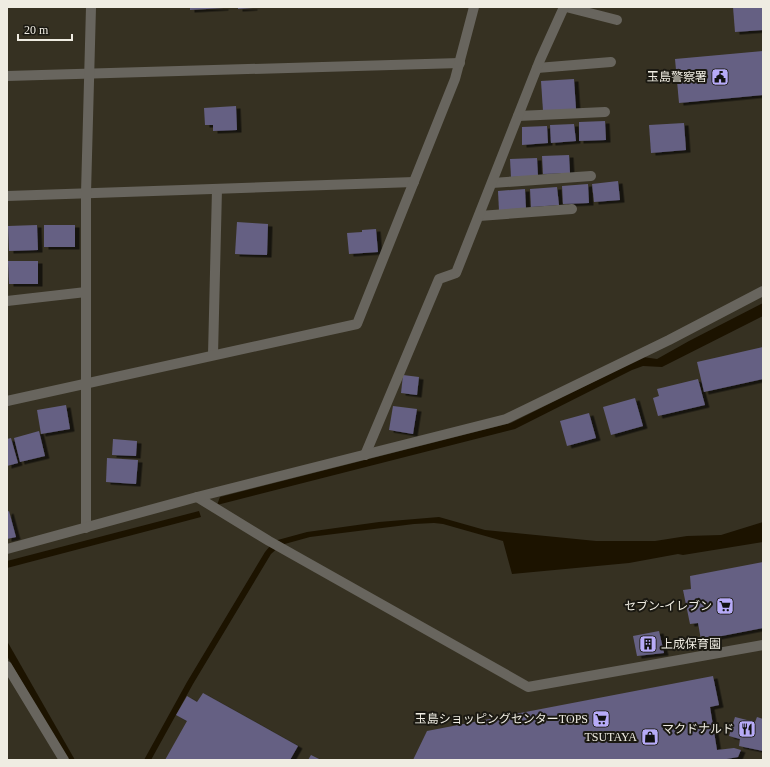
<svg xmlns="http://www.w3.org/2000/svg" width="770" height="767" font-family="'Times New Roman','Noto Sans JP',serif">
<style>
.water{fill:#1c1300}
.building{fill:#656083;filter:url(#shadow)}
.lines{fill:none;stroke-linecap:round;stroke-linejoin:round}
.minor{stroke:#68655e;stroke-width:10}
.labels{text-anchor:middle;dominant-baseline:central;stroke-width:4;stroke-linejoin:round;paint-order:stroke}
.poi-label{font-size:12px;fill:#efece2;stroke:#1b1912;text-anchor:end}
</style>
<defs>
<filter id="shadow"><feDropShadow dx="4.5" dy="2.5" stdDeviation="0" flood-color="#0009"/></filter>
</defs>
<rect width="100%" height="100%" fill="#363122"/>
<g class="water">
<path d="M763,303v13l-101,51 -19,-1 -11,4 -117,59 -298,76 3,-8 291,-74 132,-66 14,2 32,-18z"/>
<path d="M199,511l2,6 -194,51v-7z"/>
<path d="M439,517l46,13 111,11h59l32,-5 34,-1 42,-13v20l-80,13 -5,-1 -49,9 -117,11 -9,-33 -60,-17 -9,-1 -20,1 -104,13 -29,8 -10,9 -78,130 -42,76h-7l43,-78 78,-130 9,-11 33,-9 72,-10z"/>
<path d="M7,641l68,119h-8l-60,-104z"/>
</g>
<g class="building">
<path d="M190,7h34v1l-34,2z"/>
<path d="M238,7h15v1l-15,1z"/>
<path d="M733,7h30v23l-28,2z"/>
<path d="M763,51v44l-84,8 -4,-44z"/>
<path d="M574,79l2,30 -33,2 -2,-30z"/>
<path d="M236,106l1,24 -24,1v-6h-8l-1,-17z"/>
<path d="M605,121l1,19 -27,1v-19z"/>
<path d="M684,123l2,27 -35,3 -2,-28z"/>
<path d="M574,124l2,17 -25,2 -1,-18z"/>
<path d="M547,126l1,17 -26,2v-18z"/>
<path d="M569,155l1,18 -27,1 -1,-18z"/>
<path d="M537,158l1,18 -27,1 -1,-18z"/>
<path d="M618,181l2,19 -26,2 -2,-18z"/>
<path d="M588,184l1,19 -26,1 -1,-18z"/>
<path d="M557,187l2,18 -28,2 -1,-18z"/>
<path d="M525,189l1,20 -27,2 -1,-20z"/>
<path d="M237,222l31,2 -1,31 -32,-1z"/>
<path d="M37,225l1,25 -29,1 -1,-25z"/>
<rect x="44" y="225" width="31" height="22"/>
<path d="M376,229l2,23 -29,2 -2,-21 15,-1v-2z"/>
<path d="M8,261h30v23h-29z"/>
<path d="M763,347v32l-59,13 -7,-30z"/>
<path d="M403,375l16,2 -2,18 -16,-2z"/>
<path d="M698,379l7,26 -47,11 -5,-18 6,-2 -2,-7z"/>
<path d="M635,398l8,28 -32,9 -8,-28z"/>
<path d="M66,405l4,24 -29,5 -4,-24z"/>
<path d="M393,406l24,3 -4,25 -24,-4z"/>
<path d="M589,413l7,25 -29,8 -7,-25z"/>
<path d="M39,431l6,25 -25,6 -6,-24z"/>
<path d="M11,438l7,25 -11,3v-27z"/>
<path d="M113,439l24,2 -1,15 -24,-1z"/>
<path d="M107,458l31,2 -2,24 -30,-2z"/>
<path d="M9,511l7,26 -9,2v-27z"/>
<path d="M763,562v66l-62,12 -3,-17 -8,1 -7,-34 8,-1 -1,-13z"/>
<path d="M659,631l5,22 -27,3 -4,-20z"/>
<path d="M713,676l6,29 -9,2 7,43 17,-2 7,2 -3,7 -17,3h-308l14,-29z"/>
<path d="M203,693l95,53 -8,14h-125l22,-39 -11,-6 11,-19 10,6z"/>
<path d="M735,717l20,5 2,-5 6,2v32l-24,-5 1,-7 -11,-3z"/>
<path d="M311,755l10,5h-13z"/>
</g>
<g class="lines">
<g class="minor">
<path d="M566,7l51,13"/>
<path d="M537,68l74,-6"/>
<path d="M7,76l453,-13"/>
<path d="M518,116l87,-4"/>
<path d="M492,183l99,-7"/>
<path d="M7,196l407,-14"/>
<path d="M479,216l93,-7"/>
<path d="M7,301l79,-9"/>
<path d="M213,355l4,-166"/>
<path d="M7,401l350,-77 98,-245 19,-72"/>
<path d="M365,455l74,-176 17,-6 84,-213 24,-53"/>
<path d="M197,497l72,44 259,146 235,-42"/>
<path d="M86,528v-335l5,-186"/>
<path d="M7,549l190,-52 309,-78 163,-79 94,-49"/>
<path d="M7,666l57,94"/>
</g>
</g>
<defs>
<symbol id="civic-square" viewBox="-11 -11 22 22"><rect x="-9" y="-9" width="18" height="18" rx="4" fill="#b7abf8" stroke="#1b1912"/><path d="M-.6-6.5H3V-4.5H.6V-3L4-1V1h2V6H-6V1h2V-1L-.6-3ZM-1.2 2.5V6h2.4V2.5Z" fill="#111"/></symbol>
<symbol id="supermarket-square" viewBox="-11 -11 22 22"><rect x="-9" y="-9" width="18" height="18" rx="4" fill="#b7abf8" stroke="#1b1912"/><path d="M-6-5.5h2.5l.6 2H6L4.5 2H-2.5L-4.4-4H-6ZM-1.5 3.2a1.3 1.3 0 1 0 .1 0ZM3 3.2a1.3 1.3 0 1 0 .1 0Z" fill="#111"/></symbol>
<symbol id="building-square" viewBox="-11 -11 22 22"><rect x="-9" y="-9" width="18" height="18" rx="4" fill="#b7abf8" stroke="#1b1912"/><path d="M-4-6H4V6H1V3H-1V6H-4ZM-2.5-4.3h1.7v1.8h-1.7ZM.8-4.3h1.7v1.8H.8ZM-2.5-1h1.7V.8h-1.7ZM.8-1h1.7V.8H.8Z" fill="#111"/></symbol>
<symbol id="restaurant-square" viewBox="-11 -11 22 22"><rect x="-9" y="-9" width="18" height="18" rx="4" fill="#b7abf8" stroke="#1b1912"/><path d="M-5-6h1v4h1v-4h1v4h1v-4h1v5L-1.5 .5V6h-2V.5L-5-1ZM5-6V6H3V1.5H1.5Q1.5-4 5-6Z" fill="#111"/></symbol>
<symbol id="shop-square" viewBox="-11 -11 22 22"><rect x="-9" y="-9" width="18" height="18" rx="4" fill="#b7abf8" stroke="#1b1912"/><path d="M-5-2.5h2.3a2.7 3.5 0 0 1 5.4 0H5L5.5 6h-11ZM-1.5-2.5h3a1.5 2.3 0 0 0-3 0Z" fill="#111"/></symbol>
</defs>
<g fill-rule="evenodd">
<use href="#civic-square" x="710" y="67" width="20" height="20"/>
<use href="#supermarket-square" x="715" y="596" width="20" height="20"/>
<use href="#building-square" x="638" y="634" width="20" height="20"/>
<use href="#supermarket-square" x="591" y="709" width="20" height="20"/>
<use href="#restaurant-square" x="737" y="719" width="20" height="20"/>
<use href="#shop-square" x="640" y="727" width="20" height="20"/>
</g>
<g class="labels">
<g class="poi-label">
<text x="707" y="77">玉島警察署</text>
<text x="712" y="606">セブン-イレブン</text>
<text x="661" y="644" text-anchor="start">上成保育園</text>
<text x="588" y="719">玉島ショッピングセンターTOPS</text>
<text x="734" y="729">マクドナルド</text>
<text x="637" y="737">TSUTAYA</text>
</g>
</g>
<rect width="770" height="767" fill="none" stroke="#efece2" stroke-width="16"/>
<path d="M18 34v6h54v-6" fill="none" stroke="#efece2" stroke-width="2"/>
<text x="24" y="34" font-size="12" fill="#efece2" stroke="#1b1912" stroke-width="3" paint-order="stroke">20 m</text>
</svg>
